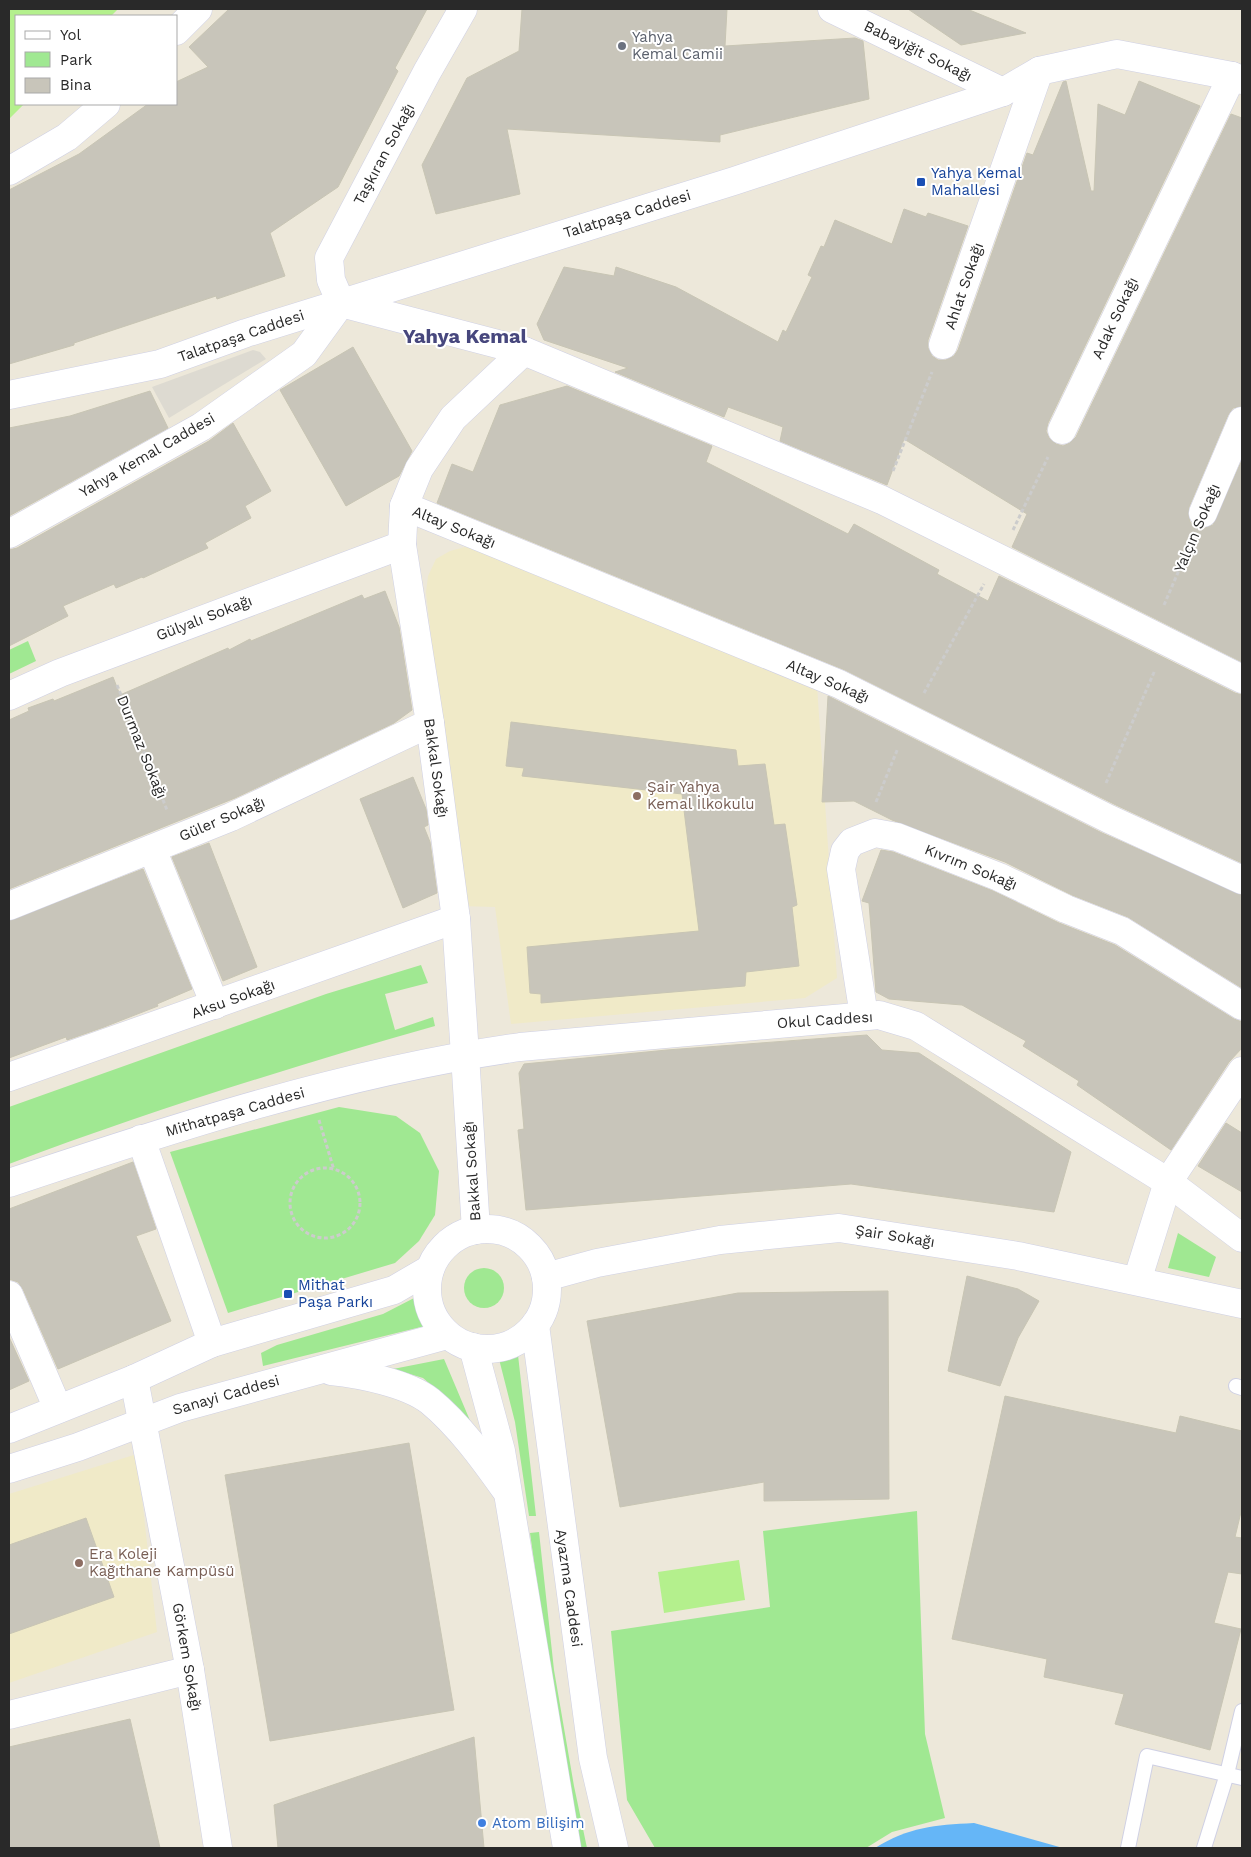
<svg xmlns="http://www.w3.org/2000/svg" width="1251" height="1857" font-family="'Work Sans',sans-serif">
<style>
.education{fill:#f0eac8}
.green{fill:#a0e892}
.pitch{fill:#b4f08d}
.plaza{fill:#dddad1}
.water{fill:#65b6f7}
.building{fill:#c8c5ba;stroke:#c8c5b4}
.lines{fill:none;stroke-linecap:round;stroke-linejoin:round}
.lane-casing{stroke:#cfd0e4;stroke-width:16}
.street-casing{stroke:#cfd0e4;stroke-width:29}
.secondary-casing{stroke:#cfd0e4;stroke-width:29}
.path{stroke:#ccc;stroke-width:3;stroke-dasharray:4 2.5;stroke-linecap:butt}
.lane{stroke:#fff;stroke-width:14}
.street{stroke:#fff;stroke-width:28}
.secondary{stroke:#fff;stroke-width:28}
.worship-dot{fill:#6b7280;stroke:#fff;stroke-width:2}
.transit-dot{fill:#1a4fb4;stroke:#fff;stroke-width:2}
.education-dot{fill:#8d6e63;stroke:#fff;stroke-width:2}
.shop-dot{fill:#3f7fe0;stroke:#fff;stroke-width:2}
.labels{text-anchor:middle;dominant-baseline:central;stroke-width:4;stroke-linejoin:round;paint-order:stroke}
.worship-label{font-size:15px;fill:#5b616d;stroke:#fff;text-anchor:start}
.street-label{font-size:15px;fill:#292929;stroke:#fff}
.transit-label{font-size:15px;fill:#164399;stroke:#fff;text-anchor:start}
.education-label{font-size:15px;fill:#785e54;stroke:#fff;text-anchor:start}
.shop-label{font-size:15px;fill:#366cbe;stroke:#fff;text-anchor:start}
.district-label{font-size:20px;font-weight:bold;fill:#47477d;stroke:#fff}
</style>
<rect width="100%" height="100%" fill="#ede8da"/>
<g class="education">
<path d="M469,546l348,140 20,292 -32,20 -294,26 -16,-117 -34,-1 -35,-314 2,-16 8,-17 14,-8z"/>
<path d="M137,1454l20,178 -148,51v-189z"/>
</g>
<g class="green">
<path d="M28,641l8,20 -27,13v-24z"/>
<path d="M421,965l7,18 -43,11 10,36 38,-13 2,9c-144,41 -286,85 -426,138v-57l317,-113z"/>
<path d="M339,1107l57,9 24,17 19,38 -4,44 -16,26 -24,22 -167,50 -58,-161z"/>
<path d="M1178,1233l38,24 -7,20 -41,-9z"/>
<circle cx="484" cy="1288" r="20"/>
<path d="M418,1296l11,29 -166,41 -2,-13 16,-8 106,-31z"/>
<path d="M518,1355l18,161h-7l-14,-94 -16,-63z"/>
<path d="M444,1359l30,71 -22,-27 -29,-25 -30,-9z"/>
<path d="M917,1511l8,223 20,84 -53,14 -26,16h-211l-28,-48 -16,-169 159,-24 -7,-76z"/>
<path d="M539,1532l15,138 20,116 13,62h-12l-45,-315z"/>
</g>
<g class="pitch">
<path d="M9,9h109l-7,7h-95v88h8l-15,15z"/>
<path d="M739,1560l6,40 -81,13 -6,-41z"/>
</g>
<path class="plaza" d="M253,350l7,2 6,7 -97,59 -17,-31z"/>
<path class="water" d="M974,1823l89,25h-188c34,-21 59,-23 99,-25z"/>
<g class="building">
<path d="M229,9h198l-32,59 3,3 -60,116 -68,46 15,43 -68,23 -1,-3 -142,47v2l-65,19v-174l70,-36 69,-50h28v-22l32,-15 -19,-20z"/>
<path d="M522,9h205l-2,37 130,-8 8,3 6,58 -149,36v7l-213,-13 13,65 -84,20 -14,-49 45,-87 52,-27z"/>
<path d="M908,9h59l59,24 -65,12z"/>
<path d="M1066,81l25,110h3l4,-87 27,11 14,-34 61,25 -152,317 -2,8 3,7 7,6 7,2 7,-3 6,-6 155,-323 11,4v288l-9,2 -5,7 -39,92 -1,7 2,8 6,5 9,1 8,-3 29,-65v202l-230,-115 15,-33 -123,-75 -17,46 -107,-44 3,-14 -55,-20 -4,10 -109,-45 13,-4 -84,-28 -7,-16 27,-57 50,9 2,-9 60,20 102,55 5,-12 3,2 26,-55 -4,-2 13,-29 3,1 11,-27 57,24 12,-35 22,8 2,-4 40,13 -40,114v8l4,8 6,4h8l8,-4 4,-6 69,-197 6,2 30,-73z"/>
<path d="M353,347l59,104 -13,25 -53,30 -66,-116z"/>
<path d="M567,386l145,60 -6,16 142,72 6,-10 85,46 -2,4 51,27 11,-25 236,117 7,2v168l-126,-58 -271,-135 -408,-167 15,-39 21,8 27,-67z"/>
<path d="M150,391l18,37 -159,88v-88l61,-12z"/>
<path d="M233,423l38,68 -26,15 6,12 -46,25 3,5 -65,30 -1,-1 -26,11 -2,-4 -51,22 5,10 -59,30v-96l8,-2 192,-107z"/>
<path d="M385,591l14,36 13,83 -18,13 -159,75 -226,91v-169l20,-9 -1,-3 25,-9 1,2 59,-24 7,18 108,-47 1,2 21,-11 1,2 111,-46 2,4z"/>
<path d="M828,696l274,137 140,62v93l-114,-71 -56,-22 -67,-33 -113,-42 -38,-19 -32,1z"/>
<path d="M511,722l225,28 2,16 27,-2 9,61 11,-1 12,81 -5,2 7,59 -53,6 -1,14 -204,17v-9l-11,-1 -3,-46 172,-16 -17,-137 -160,-18 2,-8 -18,-2z"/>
<path d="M413,777l13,32 2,16 -4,2 6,15 7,51 -34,15 -43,-109z"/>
<path d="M209,843l48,124 -34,14 -51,-124z"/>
<path d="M881,850l12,2 100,39 66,32 56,22 119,74 8,3v26l-13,14 -58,88 -94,-65 2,-4 -56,-35 3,-5 -64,-36 -73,-6 -13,-7 -7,-89 -7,-2z"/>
<path d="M143,869l49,120 -35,15 1,2 -54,21 -37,13 -1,-3 -57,21v-137z"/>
<path d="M867,1035l15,15 37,3 152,99 -17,60 -203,-28 -325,26 -8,-80 6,-1 -5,-56 5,-9 143,-14z"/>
<path d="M1226,1123l16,10v59l-44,-26z"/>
<path d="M133,1162l23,67 -20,7 35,85 -113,48 -35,-80 -5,-7 -9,-3v-70z"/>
<path d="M967,1276l51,13 21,12 -21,37 -18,48 -52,-15z"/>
<path d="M888,1291l1,208 -125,2v-19l-144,25 -33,-186 151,-28z"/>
<path d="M9,1337l20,44 -20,9z"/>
<path d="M1005,1396l171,37 4,-17 62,15v77l-7,29 7,1v36l-14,-2 -14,51 27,6 -31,121 -95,-26 9,-30 -80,-17 3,-18 -95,-20z"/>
<path d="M409,1443l45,267 -184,31 -45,-266z"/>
<path d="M86,1518l28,79 -105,37v-89z"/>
<path d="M130,1719l30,129h-151v-101z"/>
<path d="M474,1737l10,111h-206l-4,-43z"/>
</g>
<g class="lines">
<defs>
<g id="lane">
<path d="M1236,1386l6,2"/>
<path d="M1128,1848l19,-92 95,22"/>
<path d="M1204,1848l23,-74 15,-63"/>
</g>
<g id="street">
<path d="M832,9l171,83"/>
<path d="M176,31l22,-22"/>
<path d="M9,171l58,-34 39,-33"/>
<path d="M341,303l183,48 358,149 360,179"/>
<path d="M341,303l-10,-23 -2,-22 98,-186 36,-63"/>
<path d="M943,345l96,-274"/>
<path d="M1062,430l170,-354"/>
<path d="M404,506l435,178 270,135 133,61"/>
<path d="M1203,513l39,-92"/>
<path d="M9,534l192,-107 103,-73 37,-51"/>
<path d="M9,696l51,-23 342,-128"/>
<path d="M152,849l63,156"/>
<path d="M9,906l222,-89 199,-94"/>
<path d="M864,1016l-23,-147 4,-18 7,-9 23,-9 22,4 102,40 67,32 56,22 120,75"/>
<path d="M465,1055l-9,-136 -26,-196 -28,-178 2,-39 15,-37 34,-51 71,-67"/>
<path d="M9,1077l447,-158"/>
<path d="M141,1139l71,204"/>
<path d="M1168,1182l74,-111"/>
<path d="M9,1295l49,114"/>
<path d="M134,1379l56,291 28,178"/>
<path d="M9,1715l181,-45"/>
</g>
<g id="secondary">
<path d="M9,395l151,-31 86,-31 488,-152 269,-89 36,-21 78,-17 115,22 10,4"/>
<path d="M465,1055l11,175"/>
<path d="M9,1183c167,-56 336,-111 511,-136l359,-32 37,11 252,156 74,56"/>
<circle cx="487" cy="1289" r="60"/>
<path d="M546,1277l51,-14 123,-23 119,-12 179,28 224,48"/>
<path d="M1137,1281l31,-99"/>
<path d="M535,1325l58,433 21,90"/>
<path d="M473,1347l28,104 66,397"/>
<path d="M331,1371c29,3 76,12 99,30 29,24 53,57 75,88"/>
<path d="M9,1429l125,-50 78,-36 182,-53 36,-21"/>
<path d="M9,1469l69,-22 102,-39 267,-73"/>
</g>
</defs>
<use href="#lane" class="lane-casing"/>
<use href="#street" class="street-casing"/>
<use href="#secondary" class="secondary-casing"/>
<g class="path">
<path d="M893,471l39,-99"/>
<path d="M1013,530l35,-73"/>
<path d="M1164,605l28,-65"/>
<path d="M117,685l50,125"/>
<path d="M924,693l60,-109"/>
<path d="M1106,783l49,-113"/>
<path d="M876,802l22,-54"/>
<path d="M319,1120l15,50"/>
<circle cx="325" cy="1203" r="35"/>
</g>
<use href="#lane" class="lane"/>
<use href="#street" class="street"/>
<use href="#secondary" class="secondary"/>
</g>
<circle class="worship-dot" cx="622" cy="46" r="5"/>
<g class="transit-dot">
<rect x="916" y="177" width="10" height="10" rx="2.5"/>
<rect x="283" y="1289" width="10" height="10" rx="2.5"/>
</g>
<g class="education-dot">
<circle cx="637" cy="796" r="5"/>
<circle cx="79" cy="1563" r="5"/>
</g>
<circle class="shop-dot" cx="482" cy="1823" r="5"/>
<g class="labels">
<g class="worship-label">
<text x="632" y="37">Yahya<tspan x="632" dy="17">Kemal Camii</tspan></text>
</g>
<g class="street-label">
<text transform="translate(918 51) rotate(26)">Babayiğit Sokağı</text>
<text transform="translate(384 154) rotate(-62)">Taşkıran Sokağı</text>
<text transform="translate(627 214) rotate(-17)">Talatpaşa Caddesi</text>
<text transform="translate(964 286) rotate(-71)">Ahlat Sokağı</text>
<text transform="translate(1115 318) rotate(-65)">Adak Sokağı</text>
<text transform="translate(241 336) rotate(-19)">Talatpaşa Caddesi</text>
<text transform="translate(147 455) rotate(-30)">Yahya Kemal Caddesi</text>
<text transform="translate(454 527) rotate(22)">Altay Sokağı</text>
<text transform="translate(1197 528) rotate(-67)">Yalçın Sokağı</text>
<text transform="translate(204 618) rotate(-21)">Gülyalı Sokağı</text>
<text transform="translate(828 681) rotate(23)">Altay Sokağı</text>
<text transform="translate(142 747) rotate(68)">Durmaz Sokağı</text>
<text transform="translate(436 768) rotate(82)">Bakkal Sokağı</text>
<text transform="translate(222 819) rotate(-23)">Güler Sokağı</text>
<text transform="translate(971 867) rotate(22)">Kıvrım Sokağı</text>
<text transform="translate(233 999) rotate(-20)">Aksu Sokağı</text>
<text transform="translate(825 1020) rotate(-4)">Okul Caddesı</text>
<text transform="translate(235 1112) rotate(-16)">Mithatpaşa Caddesi</text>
<text transform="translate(472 1171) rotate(-94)">Bakkal Sokağı</text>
<text transform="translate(895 1236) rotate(9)">Şair Sokağı</text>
<text transform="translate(226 1395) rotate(-16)">Sanayi Caddesi</text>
<text transform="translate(569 1588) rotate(82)">Ayazma Caddesi</text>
<text transform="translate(187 1657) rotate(80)">Görkem Sokağı</text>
</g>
<g class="transit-label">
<text x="931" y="173">Yahya Kemal<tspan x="931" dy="17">Mahallesi</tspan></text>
<text x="298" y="1285">Mithat<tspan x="298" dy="17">Paşa Parkı</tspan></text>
</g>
<g class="education-label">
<text x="647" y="787">Şair Yahya<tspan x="647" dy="17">Kemal İlkokulu</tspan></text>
<text x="89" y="1554">Era Koleji<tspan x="89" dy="17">Kağıthane Kampüsü</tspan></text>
</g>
<g class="shop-label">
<text x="492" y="1823">Atom Bilişim</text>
</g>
<g class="district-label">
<text x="465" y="336">Yahya Kemal</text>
</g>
</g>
<rect width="1251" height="1857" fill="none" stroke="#292929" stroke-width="20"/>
<rect x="15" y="15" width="162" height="90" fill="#ffffff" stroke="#a9a9a9"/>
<rect x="25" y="31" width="25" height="8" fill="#ffffff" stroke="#a9a9a9"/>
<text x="60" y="40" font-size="15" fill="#292929">Yol</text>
<rect x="25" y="52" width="25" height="15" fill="#a0e892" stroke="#a9a9a9"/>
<text x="60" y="65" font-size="15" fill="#292929">Park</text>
<rect x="25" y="78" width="25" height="15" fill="#c8c5ba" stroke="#a9a9a9"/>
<text x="60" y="90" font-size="15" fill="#292929">Bina</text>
</svg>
